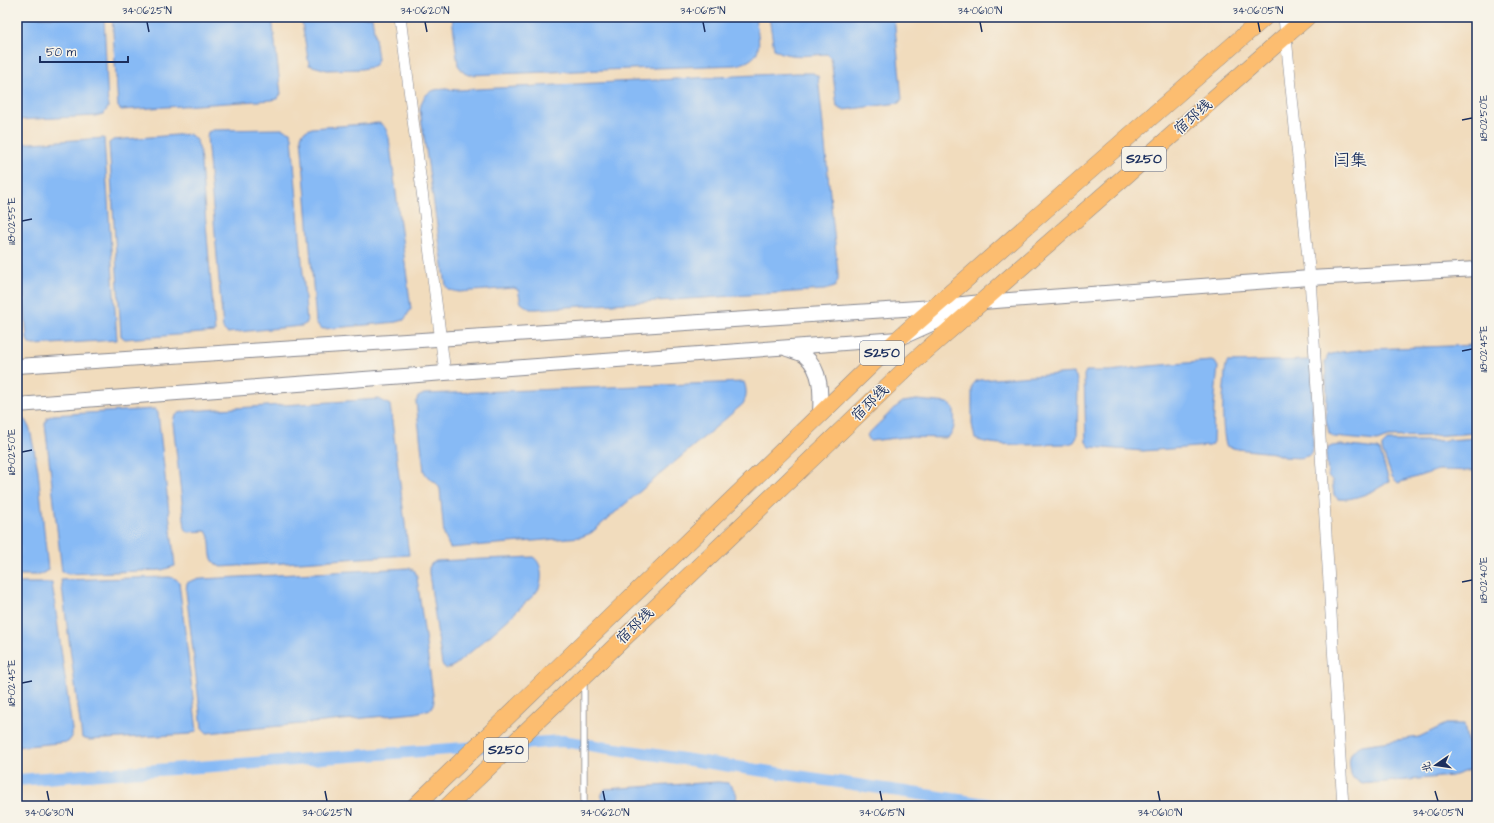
<svg xmlns="http://www.w3.org/2000/svg" width="1494" height="823" font-family="'Architects Daughter','LXGW WenKai TC',sans-serif">
<style>
.water{fill:#87baf5;stroke:#5174aa}
.lines{fill:none;stroke-linecap:round;stroke-linejoin:round}
.canal{stroke:#87baf5;stroke-width:12}
.service-casing{stroke:#86868e;stroke-width:7}
.minor-casing{stroke:#86868e;stroke-width:12}
.tertiary-casing{stroke:#86868e;stroke-width:16}
.primary-casing{stroke:#86868e;stroke-width:18}
.service{stroke:#fff;stroke-width:5.5}
.minor{stroke:#fff;stroke-width:11}
.tertiary{stroke:#fff;stroke-width:14}
.primary{stroke:#fcbd6f;stroke-width:17}
.ticks{fill:none;stroke:#1b2f5e;stroke-width:1.5}
.labels{text-anchor:middle;dominant-baseline:central;stroke-width:3;stroke-linejoin:round;paint-order:stroke}
.shield{fill:#f7f3e8;stroke:#5d6a87;stroke-width:1}
.shield-label{font-size:14px;font-weight:bold;fill:#1b2f5e}
.street-label{font-size:15px;fill:#1b2f5e;stroke:#f7f3e8}
.quarter-label{font-size:17px;fill:#1b2f5e;stroke:#f7f3e8}
.neatline{fill:none;stroke:#1b2f5e;stroke-width:1.5}
.ticks-label{font-size:10px;text-anchor:middle;fill:#1b2f5e}
</style>
<rect width="100%" height="100%" fill="#f7f3e8"/>
<filter id="ink" filterUnits="userSpaceOnUse"><feTurbulence type="fractalNoise" baseFrequency=".025" numOctaves="2"/><feDisplacementMap in="SourceGraphic" scale="8" xChannelSelector="R" yChannelSelector="G"/><feConvolveMatrix kernelMatrix="1 2 1 2 8 2 1 2 1" color-interpolation-filters="sRGB"/></filter>
<filter id="wash" filterUnits="userSpaceOnUse"><feTurbulence type="fractalNoise" baseFrequency=".012" numOctaves="4" result="noise"/><feDisplacementMap in="SourceGraphic" scale="16" xChannelSelector="R" yChannelSelector="G"/><feGaussianBlur stdDeviation="0.9" result="paint"/><feColorMatrix in="noise" values="0 0 0 0 0 0 0 0 0 0 0 0 0 0 0 0 0 1.4 0 .05"/><feComposite in="paint" operator="in"/></filter>
<g filter="url(#wash)">
<rect width="100%" height="100%" fill="#f1dcbd"/>
<g class="water">
<path d="M17,17h87l4,91 -5,6 -8,2 -78,4z"/>
<path d="M112,17h160l9,77 -4,5 -5,1 -151,10 -3,-3z"/>
<path d="M301,17h71l6,42 -2,5 -5,3 -9,2 -35,1 -18,-5z"/>
<path d="M452,17h303c4,24 11,42 -19,48l-267,10 -5,-2 -6,-8z"/>
<path d="M769,17h125l8,82 -3,4 -56,7 -6,-3 -6,-49 -4,-4c-17,1 -38,5 -53,-5z"/>
<path d="M796,73h17l5,3 20,197v7l-3,7 -11,3 -287,19h-7l-9,-6 -3,-13 -4,-2 -55,4 -10,-2 -3,-4 -26,-176c3,-23 19,-22 38,-20z"/>
<path d="M379,123c7,3 8,9 10,15l22,171 -7,11 -7,2 -73,7 -4,-1 -4,-6 -15,-185 2,-5 9,-4z"/>
<path d="M282,129l8,3 2,5 15,186 -5,3 -75,7 -4,-4 -16,-192 1,-5 5,-2z"/>
<path d="M189,134c7,4 9,9 11,17l15,181 -90,7 -4,-3 -12,-193 4,-3z"/>
<path d="M104,138l13,202 -83,5 -5,-1 -2,-5 -10,-135v-60z"/>
<path d="M17,268l5,79 -5,1z"/>
<path d="M1477,345v88l-46,3 -43,1 -11,4 -43,-4 -5,-4 -3,-13 1,-27 -2,-30 3,-8 13,-3 28,-3z"/>
<path d="M1311,360l1,4 1,83 -3,8 -9,3 -17,-1 -10,-4 -37,-4 -11,-3c-4,-18 -4,-41 -2,-59 1,-8 0,-16 3,-25z"/>
<path d="M1211,361l4,1 3,5 -4,40 -1,35 -3,4 -67,5 -53,-4 -4,-5 -2,-67 2,-4h25l38,-5z"/>
<path d="M1073,373l3,3 2,11 -1,50 -3,5 -5,2c-25,0 -72,4 -94,-5l-3,-15v-38l4,-5 4,-1z"/>
<path d="M744,382c3,8 3,14 -1,22l-152,129 -10,4 -131,11 -6,-13 -4,-46c-5,-11 -11,-7 -16,-18l-8,-69 2,-5 6,-3z"/>
<path d="M379,399l11,6 19,150 -188,12c-17,-7 -6,-23 -15,-36l-18,1 -3,-4 -12,-105 1,-6 5,-4 9,-2z"/>
<path d="M917,400l31,3 6,5c0,11 3,23 -7,30l-42,-1 -35,4 -3,-6 30,-29 6,-4z"/>
<path d="M155,409l3,4 17,153 -13,4 -94,4 -6,-2 -17,-148 2,-6 6,-3z"/>
<path d="M25,420l5,9 8,41 10,100 -8,5h-23v-154z"/>
<path d="M1477,438v33l-39,-1 -40,13 -6,-6 -10,-27v-4l5,-5h48z"/>
<path d="M1341,445l36,4 3,2 9,30c-12,10 -36,20 -51,18l-4,-4 -2,-15 -4,-4 -2,-22 2,-6 4,-2z"/>
<path d="M533,557c10,6 10,24 5,33 -4,6 -11,11 -16,16 -21,21 -44,40 -67,59l-8,4 -5,-4 -13,-92v-5l2,-4 5,-3z"/>
<path d="M409,568l6,3 2,7 17,124 -3,7 -15,4 -209,20 -5,-5 -16,-137 1,-8 6,-3 9,-1z"/>
<path d="M170,577l6,2 3,3 18,149 -7,3 -101,6 -7,-2 -21,-158z"/>
<path d="M17,583h35l20,146v8l-4,5 -51,5z"/>
<path d="M1446,724h18l8,45 -20,7 -90,8 -10,-7c-4,-15 -5,-25 10,-32l57,-8z"/>
<path d="M718,782l10,1c9,9 11,11 6,23h-133l1,-12 3,-5z"/>
</g>
<g class="lines">
<path class="canal" d="M17,780l545,-39 438,65"/>
</g>
</g>
<g filter="url(#ink)">
<g class="lines">
<defs>
<path id="service" d="M584,806v-126"/>
<g id="minor">
<path d="M400,17l45,356"/>
<path d="M1284,17l26,261 33,528"/>
</g>
<g id="tertiary">
<path d="M787,349c6,2 14,4 18,7 17,14 16,38 15,57"/>
<path d="M17,366l917,-59 48,-5 328,-24 167,-9"/>
<path d="M17,405l881,-66 71,-32"/>
</g>
<g id="primary">
<path d="M415,806l483,-467 367,-322"/>
<path d="M448,806l465,-444 394,-345"/>
</g>
</defs>
<use href="#service" class="service-casing"/>
<use href="#minor" class="minor-casing"/>
<use href="#tertiary" class="tertiary-casing"/>
<use href="#primary" class="primary-casing"/>
<use href="#service" class="service"/>
<use href="#minor" class="minor"/>
<use href="#tertiary" class="tertiary"/>
<use href="#primary" class="primary"/>
</g>
</g>
<path class="ticks" d="M147,22l2,10M425,22l2,10M703,22l2,10M980,22l2,10M1258,22l2,10M1462,120l10,-2M22,221l10,-2M1462,351l10,-2M22,452l10,-2M1462,582l10,-2M22,683l10,-2M47,791l2,10M325,791l2,10M603,791l2,10M880,791l2,10M1158,791l2,10M1435,791l3,10"/>
<g class="labels">
<g class="shield">
<rect x="1122" y="147" width="44" height="24" rx="3"/>
<rect x="860" y="341" width="44" height="24" rx="3"/>
<rect x="484" y="738" width="44" height="24" rx="3"/>
</g>
<g class="shield-label">
<text x="1144" y="159">S250</text>
<text x="882" y="353">S250</text>
<text x="506" y="750">S250</text>
</g>
<g class="street-label">
<text transform="translate(1193 117) rotate(-41)">宿邳线</text>
<text transform="translate(870 403) rotate(-44)">宿邳线</text>
<text transform="translate(635 626) rotate(-44)">宿邳线</text>
</g>
<g class="quarter-label">
<text x="1350" y="161">闫集</text>
</g>
</g>
<rect width="1494" height="823" fill="none" stroke="#f7f3e8" stroke-width="44"/>
<g transform="translate(1436 765) rotate(257)" stroke="#f7f3e8" stroke-width="3" paint-order="stroke">
<path d="M0-3L7 15L0 10L-7 15Z" fill="#1b2f5e"/>
<text y="-6" font-size="11" font-weight="bold" text-anchor="middle" fill="#1b2f5e">北</text>
</g>
<path d="M40 56v6h88v-6" fill="none" stroke="#1b2f5e" stroke-width="2"/>
<text x="46" y="56" font-size="12" fill="#1b2f5e" stroke="#f7f3e8" stroke-width="3" paint-order="stroke">50 m</text>
<rect x="22" y="22" width="1450" height="779" class="neatline"/>
<g class="ticks-label">
<text x="147" y="14">34°06'25"N</text>
<text x="425" y="14">34°06'20"N</text>
<text x="703" y="14">34°06'15"N</text>
<text x="980" y="14">34°06'10"N</text>
<text x="1258" y="14">34°06'05"N</text>
<text transform="translate(1483 118) rotate(-90)" y="4">118°02'50"E</text>
<text transform="translate(11 221) rotate(-90)" y="4">118°02'55"E</text>
<text transform="translate(1483 349) rotate(-90)" y="4">118°02'45"E</text>
<text transform="translate(11 452) rotate(-90)" y="4">118°02'50"E</text>
<text transform="translate(1483 580) rotate(-90)" y="4">118°02'40"E</text>
<text transform="translate(11 683) rotate(-90)" y="4">118°02'45"E</text>
<text x="49" y="816">34°06'30"N</text>
<text x="327" y="816">34°06'25"N</text>
<text x="605" y="816">34°06'20"N</text>
<text x="882" y="816">34°06'15"N</text>
<text x="1160" y="816">34°06'10"N</text>
<text x="1438" y="816">34°06'05"N</text>
</g>
</svg>
